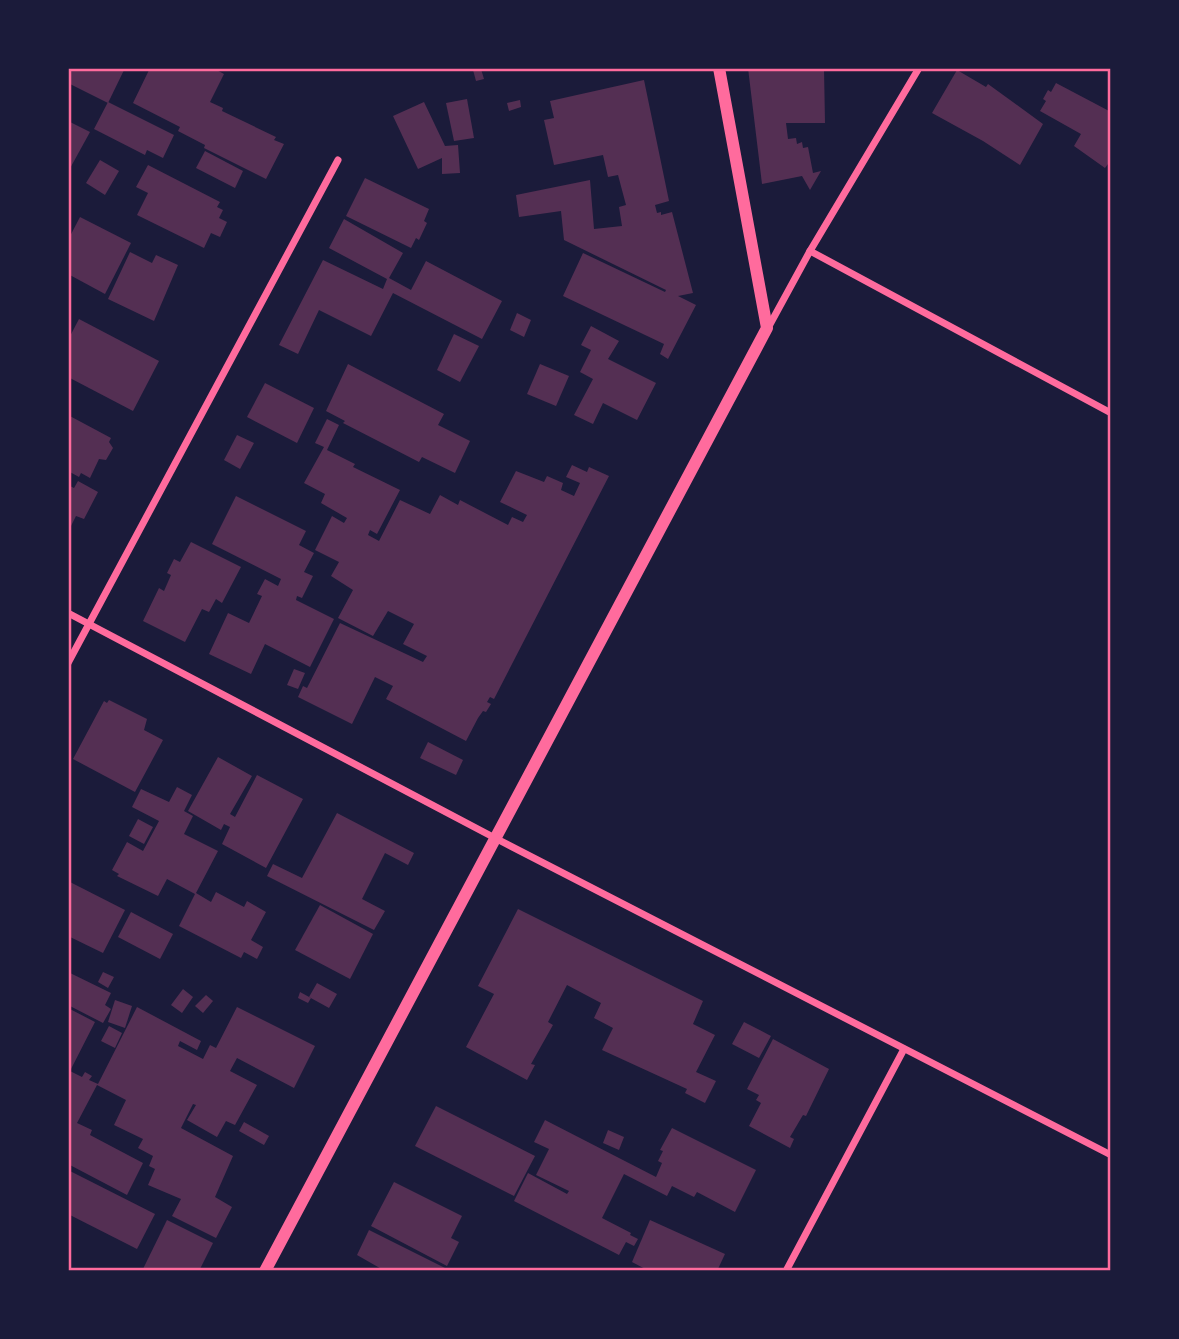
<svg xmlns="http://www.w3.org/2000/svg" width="1179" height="1339" font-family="Quicksand,sans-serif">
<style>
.building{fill:#542f53}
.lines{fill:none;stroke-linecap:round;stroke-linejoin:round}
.minor{stroke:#ff6b9d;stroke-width:7}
.tertiary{stroke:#ff6b9d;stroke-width:12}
.neatline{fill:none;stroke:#ff6b9d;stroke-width:2.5}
</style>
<rect width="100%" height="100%" fill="#1b1b3a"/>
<g class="building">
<path d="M68,68h57l-17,35 -40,-20z"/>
<path d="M150,68h63l11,6 -14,28 13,6 -1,3 54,26 -2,3 10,4 -18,35 -62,-31 1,-3 -27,-14 2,-4 -47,-24z"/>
<path d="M748,68h76l1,55h-39l2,16 8,-1 1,6 5,-2 1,6 5,-1 5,26 8,-2 -11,19 -8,-14 -40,8z"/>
<path d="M481,69l3,10 -8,2 -3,-11z"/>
<path d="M957,70l29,17 2,-3 55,40 -23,41 -37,-24 -51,-28z"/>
<path d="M644,80l25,121 -14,4 2,8 4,-1v3l11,-3 21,81 -15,3 18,9 -28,54 -8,-5 4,-10 -101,-48 20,-43 82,39 1,-2 -102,-50 -3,-29 -42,6 -3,-22 74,-15 4,49 28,-3 -3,-19 7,-2 -8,-30 -10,2 -5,-22 -49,10 -10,-45 10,-2 -4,-17z"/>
<path d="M1056,83l55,29v48l-6,8 -31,-22 7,-12 -41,-23 6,-10 -3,-2 5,-9 3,2z"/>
<path d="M467,99l7,39 -20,3 -8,-38z"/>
<path d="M520,100l1,7 -12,4 -2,-8z"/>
<path d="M108,102l66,33 -11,23 -16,-8 -2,5 -51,-26z"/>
<path d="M424,102l21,44 13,-1 2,28 -18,1v-16l-24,11 -25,-53z"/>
<path d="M68,121l22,11 -22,40z"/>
<path d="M205,151l38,20 -8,17 -39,-20z"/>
<path d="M100,160l19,11 -14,24 -19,-12z"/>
<path d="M148,165l72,37 -3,5 6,3 -4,8 8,4 -7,15 -9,-4 -7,15 -67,-33 11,-22 -12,-6z"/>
<path d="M365,178l64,31 -5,12 3,2 -8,17 -3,-2 -5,10 -65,-32z"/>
<path d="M80,217l51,26 -26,51 -37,-20v-34z"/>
<path d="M344,219l59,34 -14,25 22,12 15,-29 76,40 -20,38 -89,-46 -22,43 -52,-26 -21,44 -19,-9 44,-85 60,29 4,-10 -58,-31z"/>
<path d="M130,252l22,11 4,-8 22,10 -24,56 -46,-22z"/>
<path d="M517,313l14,7 -7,17 -14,-7z"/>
<path d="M79,319l80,42 -26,50 -65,-34v-37z"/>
<path d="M591,326l28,15 -11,18 48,24 -19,37 -34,-17 -10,21 -19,-9 19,-36 -13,-7 11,-22 -10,-5z"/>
<path d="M454,334l25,12 -19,36 -23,-12z"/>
<path d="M348,364l96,50 -6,11 32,16 -15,32 -33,-16 -3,5 -76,-39 2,-2 -19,-10z"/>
<path d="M540,364l29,12 -13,30 -29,-12z"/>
<path d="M265,383l49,25 -17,35 -50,-26z"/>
<path d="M68,415l43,23 -2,4 4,6 -7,12 -7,-1 -9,19 -9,-5 -2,4 -11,-6z"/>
<path d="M327,419l12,6 -12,25 28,14 -2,3 47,23 -23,44 -7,-4 -2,5 11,6 21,-41 30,14 10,-19 18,10 2,-5 48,25 4,-8 11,5 4,-7 -27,-13 16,-31 28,11 3,-6 16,7 -2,7 13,6 6,-13 -14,-6 6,-12 15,7 2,-5 20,9 -115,223 -4,-2 -3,5 4,2 -5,8 -3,-1 -5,7 -12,23 -80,-42 7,-13 -18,-9 -23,47 -54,-27 5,-11 4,2 33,-65 83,39 4,-6 -24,-12 11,-20 -26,-13 -15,25 -35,-18 15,-28 -22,-14 8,-14 -24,-12 17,-34 12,7 3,-5 -26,-15 4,-9 -21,-11 20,-36 -9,-4z"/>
<path d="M237,435l17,8 -14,26 -16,-9z"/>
<path d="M78,481l20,11 -14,27 -8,-3 -8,16v-47l6,3z"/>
<path d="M236,496l70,35 -7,14 15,8 -10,19 9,4 -11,22 -5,-2 -1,4 38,19 -24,48 -45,-23 -14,30 -42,-20 19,-41 21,10 13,-27 -5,-2 8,-15 13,7 3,-7 -69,-35z"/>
<path d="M191,542l50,25 -19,36 -6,-4 -7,13 -7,-3 -17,33 -42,-21 16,-33 5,3 7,-16 -4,-2 7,-14 6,3z"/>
<path d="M294,669l11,4 -7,16 -11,-4z"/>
<path d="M109,700l38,19 -3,11 19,10 -28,52 -62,-33 31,-58 3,2z"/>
<path d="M428,742l35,18 -7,15 -36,-17z"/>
<path d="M218,757l34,19 -22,38 5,3 22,-42 46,24 -37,69 -44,-24 8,-17 -6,-3 -3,6 -33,-19z"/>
<path d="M177,787l15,8 -8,16 9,5 -9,18 34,17 -22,42 15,9 5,-10 28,15 3,-6 19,11 -15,28 12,7 -6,12 -13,-7 -3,6 -62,-32 16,-32 -28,-15 -9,17 -41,-20 2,-2 -7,-4 15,-28 16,9 16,-30 -27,-14 9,-18 28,13z"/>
<path d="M337,813l77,40 -6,12 -23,-12 -23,46 23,12 -11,19 -107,-54 6,-12 29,14z"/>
<path d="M138,819l15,8 -9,17 -15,-8z"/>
<path d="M68,881l57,29 -22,43 -35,-17z"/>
<path d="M320,905l53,29 -23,45 -55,-29z"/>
<path d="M518,909l185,92 -10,23 22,11 -19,37 20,9 -11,22 -20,-10 2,-4 -85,-39 11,-22 -19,-10 7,-15 -34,-18 -19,37 5,3 -22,39 4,1 -8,15 -61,-33 28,-53 -16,-8z"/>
<path d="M131,912l42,22 -13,25 -42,-22z"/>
<path d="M68,972l43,21 -6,12 6,4 -8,14 -35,-18z"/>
<path d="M103,972l11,5 -6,11 -10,-6z"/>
<path d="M317,983l20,11 -8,14 -20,-11z"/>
<path d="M183,989l10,8 -11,16 -11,-8z"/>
<path d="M300,992l11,6 -3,5 -10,-5z"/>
<path d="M206,995l7,6 -10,12 -8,-7z"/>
<path d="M115,1000l17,6 -7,22 -17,-6z"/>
<path d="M137,1007l64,34 -4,9 -17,-9 -2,5 25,13 7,-14 6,3 21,-41 78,39 -21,42 -57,-30 -7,13 27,14 -22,40 -9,-4 -9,16 -30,-17 9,-15 -3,-1 -12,24 52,28 -18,41 17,10 -16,31 -44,-22 9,-17 -33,-14 7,-16 -6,-3 4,-10 -15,-8 5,-9 -29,-14 12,-25 -29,-15 -20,38 15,7 -2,5 53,28 -16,32 -59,-31v-22l3,-5 -3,-1v-128l27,14 -25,49 12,6 3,-5 7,4 -3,4 9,4z"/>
<path d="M744,1022l27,14 -12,22 -27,-14z"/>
<path d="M109,1026l13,7 -7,15 -14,-7z"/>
<path d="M773,1039l56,30 -23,47 -3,-1 -13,22 4,2 -4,9 -41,-22 12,-23 -5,-3 3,-5 -12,-6z"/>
<path d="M436,1106l99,50 -21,40 -99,-50z"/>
<path d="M545,1120l111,57 6,-14 -4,-2 5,-10 -3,-1 12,-22 84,42 -21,42 -38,-20 -3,5 -22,-11 -5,10 -43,-22 -22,44 29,15 -1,2 8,4 -4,7 -8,-4 -7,13 -105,-54 14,-28 39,21 2,-3 -33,-16 13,-26 -15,-7z"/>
<path d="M244,1122l25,14 -5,9 -25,-14z"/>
<path d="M608,1130l16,7 -5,13 -16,-7z"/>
<path d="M68,1170l87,44 -18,35 -69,-35z"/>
<path d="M394,1182l68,34 -11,22 8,4 -12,24 -76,-40z"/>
<path d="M167,1220l46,23 -14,28h-57z"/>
<path d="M650,1220l75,34 -8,17h-68l-17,-9z"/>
<path d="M369,1230l82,41h-66l-28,-16z"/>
</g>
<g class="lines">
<g class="minor">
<path d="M810,251l301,162"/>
<path d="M768,328l42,-77 109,-183"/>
<path d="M68,613l427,225 616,317"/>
<path d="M68,663l270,-503"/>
<path d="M786,1271l118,-222"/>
</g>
<path class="tertiary" d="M265,1271l502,-943 -48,-260"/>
</g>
<rect width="1179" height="1339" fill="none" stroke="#1b1b3a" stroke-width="140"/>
<rect x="70" y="70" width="1039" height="1199" class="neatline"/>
</svg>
